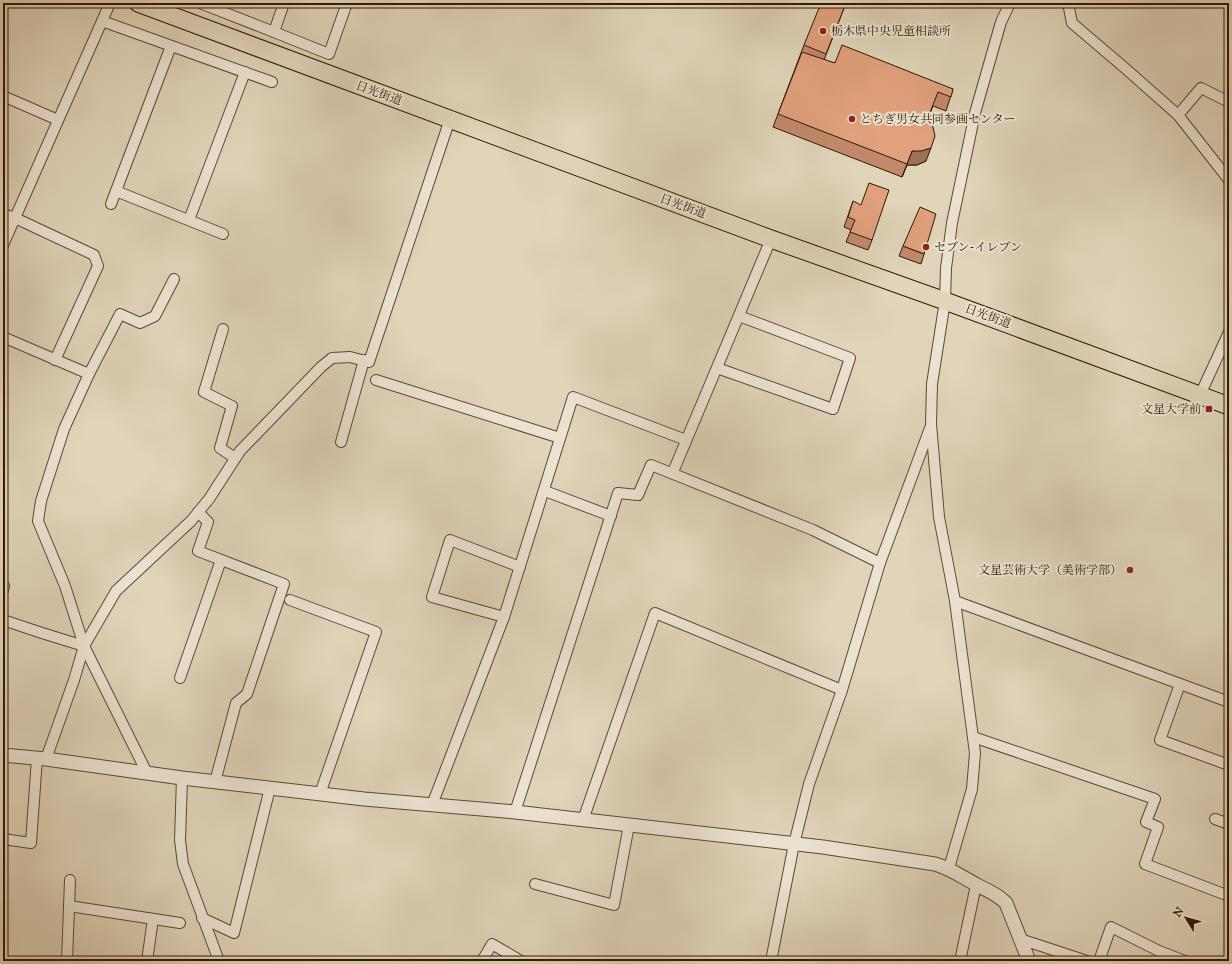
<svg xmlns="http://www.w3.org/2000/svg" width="1232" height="964" font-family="'IM FELL Great Primer','Noto Serif JP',serif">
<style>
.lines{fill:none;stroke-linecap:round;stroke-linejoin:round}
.minor-casing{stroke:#5e482f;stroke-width:12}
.tertiary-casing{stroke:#5e482f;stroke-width:15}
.trunk-casing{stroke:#321901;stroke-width:19}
.minor{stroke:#ebe3d2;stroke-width:10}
.tertiary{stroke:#ebe3d2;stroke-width:13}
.trunk{stroke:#e0d4b9;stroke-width:17}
.wall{fill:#c18a6b;stroke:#321901}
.shaded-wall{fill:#9d7157;stroke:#321901}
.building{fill:#e0a17c;stroke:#321901}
.poi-dot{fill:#8f2418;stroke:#ebe3d2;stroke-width:1.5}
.labels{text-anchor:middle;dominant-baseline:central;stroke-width:4;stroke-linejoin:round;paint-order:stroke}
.poi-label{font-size:12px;fill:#321901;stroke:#ebe3d2;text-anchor:start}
.street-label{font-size:12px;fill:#321901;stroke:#ebe3d2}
</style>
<rect width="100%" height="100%" fill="#e0d4b9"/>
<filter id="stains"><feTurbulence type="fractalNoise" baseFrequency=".005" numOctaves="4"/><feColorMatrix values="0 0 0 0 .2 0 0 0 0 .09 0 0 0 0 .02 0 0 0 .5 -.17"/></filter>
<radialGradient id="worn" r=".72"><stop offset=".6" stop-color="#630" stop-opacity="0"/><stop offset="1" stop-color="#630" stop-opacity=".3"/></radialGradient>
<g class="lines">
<defs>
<g id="minor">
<path d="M200,3l74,29"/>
<path d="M284,3l-10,29 55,22 18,-51"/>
<path d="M1068,3l4,20 54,46 52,46 51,65"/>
<path d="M102,21l170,61"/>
<path d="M3,96l55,24"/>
<path d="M1178,115l23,-27 28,14"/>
<path d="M116,191l107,43"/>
<path d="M111,204l60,-158"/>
<path d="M3,214l12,4 79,37 4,11 -43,94"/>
<path d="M189,220l56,-148"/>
<path d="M3,245l107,-242"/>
<path d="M223,329l-19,63 28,14 -12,42 15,10"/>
<path d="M3,337l86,37 -25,55 -23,72 -3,20 27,65 19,60 63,127"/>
<path d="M717,368l116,41 17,-51 -111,-42"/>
<path d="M89,374l31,-60 20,9 15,-7 19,-37"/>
<path d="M376,380l184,58"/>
<path d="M1200,395l29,-63"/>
<path d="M341,442l23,-82"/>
<path d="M673,472l98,-233"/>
<path d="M545,491l66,25"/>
<path d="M198,512l10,10 -10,29 86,33 -37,110 -11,9 -21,79"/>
<path d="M3,586h1l-1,4"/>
<path d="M290,600l86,32 -56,162"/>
<path d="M955,601l274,101"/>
<path d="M504,617l-72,-20 18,-57 70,27"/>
<path d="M3,620l39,13 42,13"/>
<path d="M180,678l41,-118"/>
<path d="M1180,684l-20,56 69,25"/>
<path d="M973,737l182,62 -9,23 12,5 -13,37 84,32"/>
<path d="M46,759l28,-79 10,-34 32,-55 75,-70 18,-22 31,-48 81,-84 11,-9 18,-1 19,5 81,-243"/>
<path d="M182,778l-2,62 3,24 36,97"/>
<path d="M432,805l72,-188 69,-220 113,43"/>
<path d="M515,812l103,-319 20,2 13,-30 162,65 67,33"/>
<path d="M1215,819l14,5"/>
<path d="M583,820l72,-207 187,77"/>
<path d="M3,839l28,4 6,-85"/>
<path d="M949,868l23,-79 3,-36 -20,-152 -16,-84 -8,-93 1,-40 13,-83 1,-33 6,-45 23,-110 26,-91 9,-19"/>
<path d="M535,884l79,21 15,-80"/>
<path d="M69,906l111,17"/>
<path d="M202,918l32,15 36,-145"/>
<path d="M1020,939l67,22"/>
<path d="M67,961l3,-81"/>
<path d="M147,961l6,-42"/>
<path d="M482,961l10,-17 29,17"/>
<path d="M771,961l23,-117 15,-60 33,-94 38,-127 50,-135"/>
<path d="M960,961l16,-76"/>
<path d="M1099,961l12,-34 48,24 26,10"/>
</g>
<path id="tertiary" d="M3,755l43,4 136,19 182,21 151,13 308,35 112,17c17,5 27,13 42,21 11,6 19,8 29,18l23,58"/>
<path id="trunk" d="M138,3l633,236 174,62 284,105"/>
</defs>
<use href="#minor" class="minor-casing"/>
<use href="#tertiary" class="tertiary-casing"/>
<use href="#trunk" class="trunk-casing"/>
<use href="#minor" class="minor"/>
<use href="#tertiary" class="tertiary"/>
<use href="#trunk" class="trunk"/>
</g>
<g class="wall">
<path d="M846,3l-22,57 11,3 118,26 -7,22 -13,-5 -6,15 -1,40 -9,4h-10l-5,12 -129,-50 31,-82z"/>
<path d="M853,201l19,39 -4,10 -22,-8 5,-12 -7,-3z"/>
<path d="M903,246l21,8 -3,10 -22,-8z"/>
</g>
<path class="shaded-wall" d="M931,148l-5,13 -9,4h-10l-5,12 10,-26z"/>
<g class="building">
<path d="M821,3h25l-20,51 -22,-9z"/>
<path d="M842,45l111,44 -2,8 -13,-5 -11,28 6,7 2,9 -4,12 -10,3h-9l-5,13 -129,-50 24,-62 33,11z"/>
<path d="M869,183l20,7 -17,50 -22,-8 5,-12 -7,-3 5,-16 8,4z"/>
<path d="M920,207l16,7 -12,40 -21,-8z"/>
</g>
<g class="poi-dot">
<circle cx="823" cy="31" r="4"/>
<circle cx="852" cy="119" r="4"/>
<circle cx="926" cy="247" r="4"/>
<rect x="1205" y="405" width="8" height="8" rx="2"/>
<circle cx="1130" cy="570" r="4"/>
</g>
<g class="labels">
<g class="poi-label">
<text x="831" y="31">栃木県中央児童相談所</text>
<text x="860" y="119">とちぎ男女共同参画センター</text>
<text x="934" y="247">セブン-イレブン</text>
<text x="1201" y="409" text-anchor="end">文星大学前</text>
<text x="1122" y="570" text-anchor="end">文星芸術大学（美術学部）</text>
</g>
<g class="street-label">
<text transform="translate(379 93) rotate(20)">日光街道</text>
<text transform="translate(683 206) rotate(20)">日光街道</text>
<text transform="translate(988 316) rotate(20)">日光街道</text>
</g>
</g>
<rect width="1232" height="964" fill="none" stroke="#e0d4b9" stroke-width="16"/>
<rect x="4" y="4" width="1224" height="956" fill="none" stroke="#321901" stroke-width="2"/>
<rect x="8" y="8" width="1216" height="948" fill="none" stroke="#321901"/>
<g transform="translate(1186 918) rotate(307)" stroke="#ebe3d2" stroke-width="3" paint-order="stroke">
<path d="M0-3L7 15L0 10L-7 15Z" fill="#321901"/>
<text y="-6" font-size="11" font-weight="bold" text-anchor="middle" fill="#321901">N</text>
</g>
<rect width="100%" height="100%" filter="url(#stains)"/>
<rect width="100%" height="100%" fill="url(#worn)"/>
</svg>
